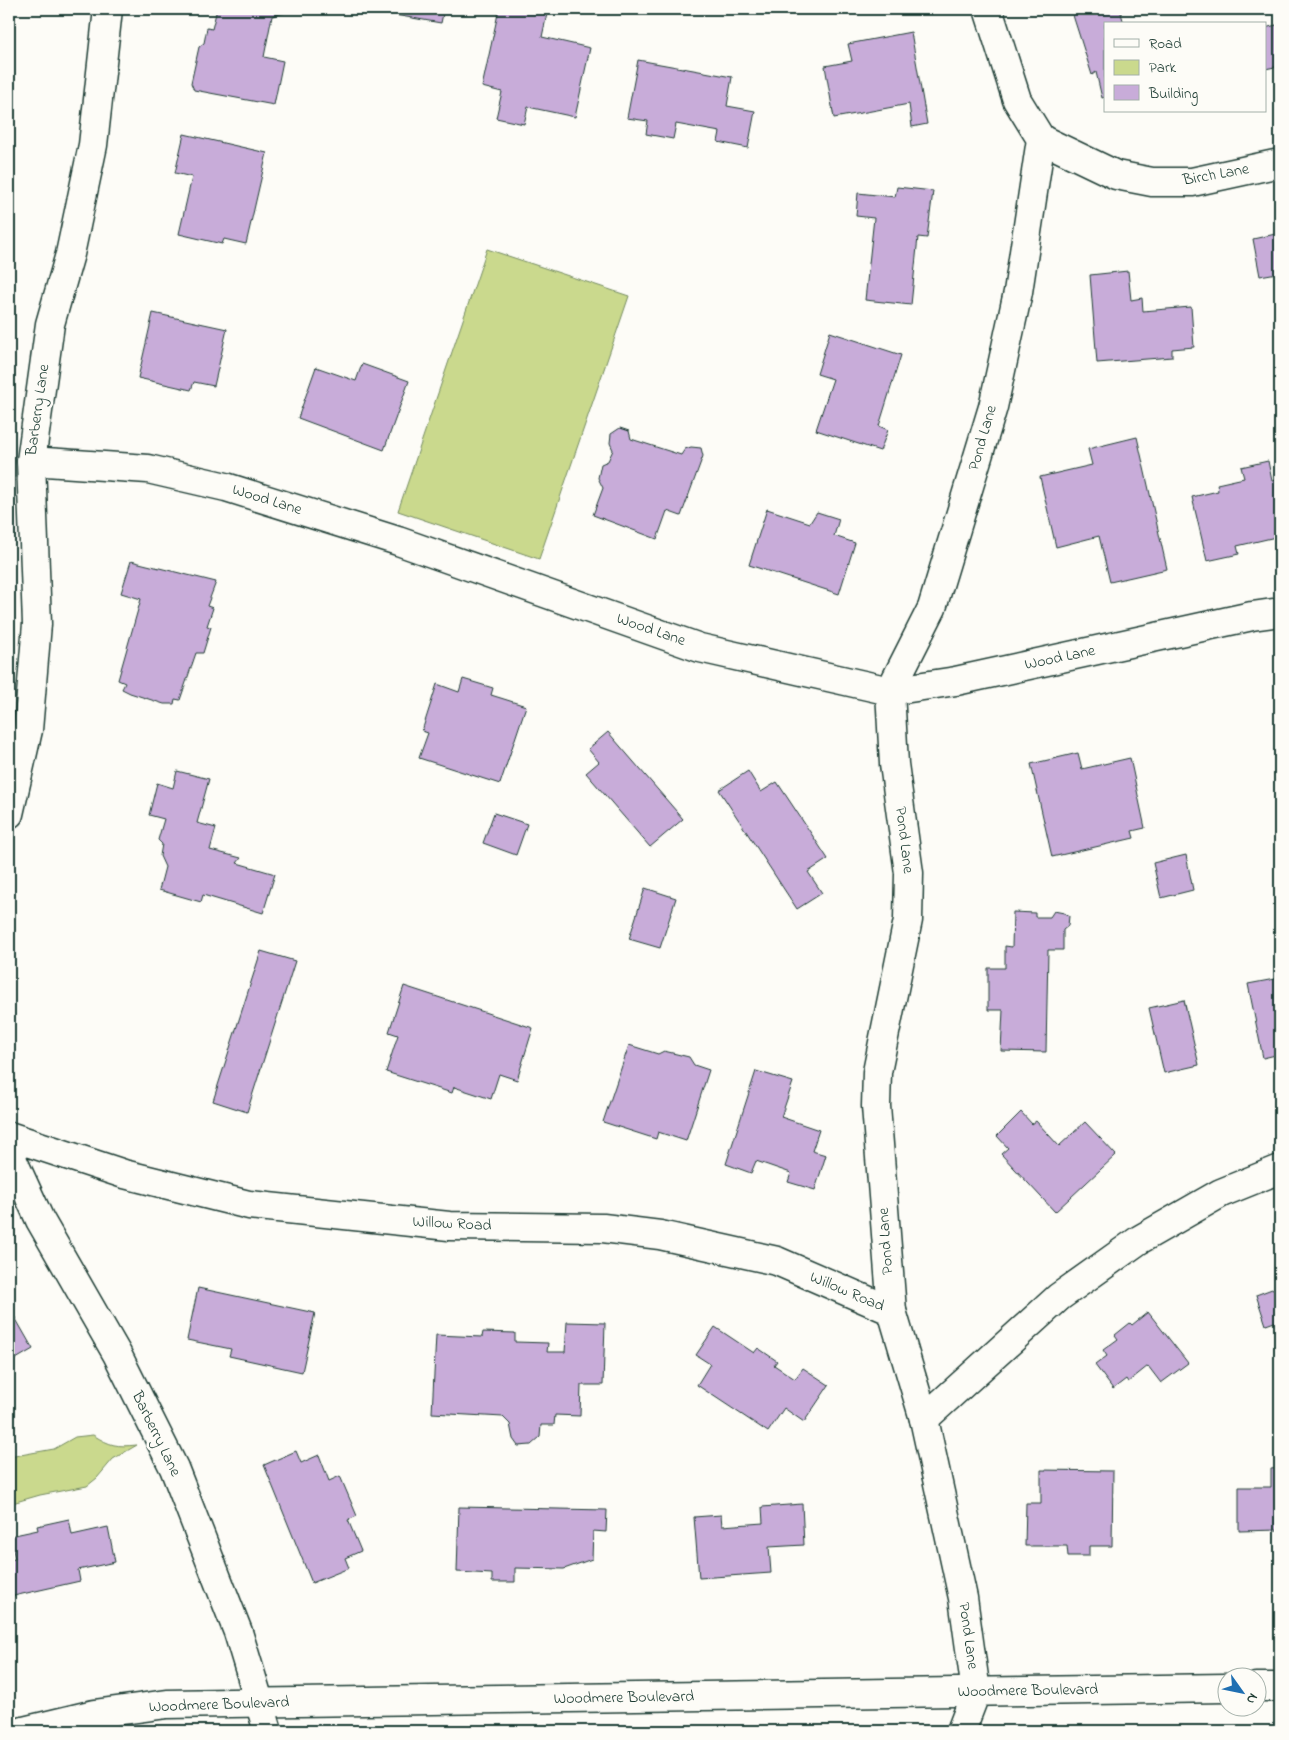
<svg xmlns="http://www.w3.org/2000/svg" width="1289" height="1740" font-family="'Indie Flower',sans-serif">
<style>
.green{fill:#cad98d;stroke:#748b60}
.building{fill:#c8acd9;stroke:#1f3d34}
.lines{fill:none;stroke-linecap:round;stroke-linejoin:round}
.minor-casing{stroke:#1f3d34;stroke-width:31}
.minor{stroke:#fdfcf7;stroke-width:28}
.labels{text-anchor:middle;dominant-baseline:central;stroke-width:5;stroke-linejoin:round;paint-order:stroke}
.street-label{font-size:16px;fill:#1f3d34;stroke:#fdfcf7}
</style>
<rect width="100%" height="100%" fill="#fdfcf7"/>
<filter id="ink" filterUnits="userSpaceOnUse"><feTurbulence type="fractalNoise" baseFrequency=".02" numOctaves="2"/><feDisplacementMap in="SourceGraphic" scale="10" xChannelSelector="R" yChannelSelector="G"/><feConvolveMatrix kernelMatrix="1 2 1 2 8 2 1 2 1" color-interpolation-filters="sRGB"/></filter>
<g filter="url(#ink)">
<g class="green">
<path d="M487,249l142,47 -90,263 -141,-48z"/>
<path d="M93,1435c18,11 23,12 44,10l-24,14 -16,19 -10,8 -47,9 -31,9v-47l45,-8 21,-12z"/>
</g>
<g class="building">
<path d="M217,9h68l-1,4 -12,3 -8,41 19,4 -9,44 -80,-15 -3,-7 8,-36 5,-4 3,-15 5,1z"/>
<path d="M389,9h55l-3,14 -52,-9z"/>
<path d="M499,9h49l-6,28 48,11 -15,69 -47,-10 -4,17 -28,-6 6,-26 -20,-5z"/>
<path d="M1071,9h49l4,15h-19v73l-3,1 -6,-26 -4,3z"/>
<path d="M1280,24v42l-15,3v-41z"/>
<path d="M911,32l16,92 -15,3 -3,-23 -75,14 -9,-52 27,-5 -4,-17z"/>
<path d="M638,60l94,17 -5,29 28,5 -7,37 -30,-6 2,-10 -44,-8 -3,15 -27,-5 2,-13 -21,-3z"/>
<path d="M184,134l83,19 -21,91 -22,-5 -2,5 -43,-10 13,-57 -17,-4z"/>
<path d="M897,187l36,4 -6,47 -9,-1 -7,68 -46,-5 9,-82 -18,-2 2,-23 37,4z"/>
<path d="M1280,233v61l-3,-21 -17,3 -7,-37z"/>
<path d="M1128,271l3,29 11,-2 1,13 48,-4 3,40 -22,2v8l-75,6 -7,-88z"/>
<path d="M153,313l74,16 -13,57 -20,-4 -3,8 -53,-12z"/>
<path d="M830,332l71,23 -22,71 9,4 -8,21 -64,-21 17,-51 -16,-5z"/>
<path d="M362,364l47,17 -25,69 -86,-32 18,-51 40,14z"/>
<path d="M620,428l9,3 2,8 50,16 4,-6 6,-2 10,1 2,8 -22,60 -14,-5 -10,28 -64,-24 10,-27 -5,-10 3,-14 7,-3 5,-11 -3,-7 1,-9z"/>
<path d="M1137,437l30,132 -57,13 -11,-46 -43,11 -16,-70 52,-12 -4,-16z"/>
<path d="M1268,461l4,20 8,-2v57l-43,10 2,8 -32,7 -15,-64 26,-6 -1,-7 27,-6 -3,-11z"/>
<path d="M767,509l43,14 7,-11 22,7 -5,17 21,7 -16,51 -90,-29z"/>
<path d="M131,561l85,21 -9,24 6,2 -6,18 4,1 -8,26h-7l-16,47 -5,-1 -1,5h-10l-34,-11 -8,-4 3,-6 -7,-3 23,-81 -20,-6z"/>
<path d="M463,679l30,9 -2,7 35,11 -26,78 -81,-26 9,-25 -6,-2 15,-47 22,8z"/>
<path d="M608,732l75,87 -33,28 -64,-74 13,-11 -11,-13z"/>
<path d="M1078,753l4,16 48,-11 15,70 -13,3 2,7 -82,19 -21,-93z"/>
<path d="M177,771l32,8 -12,44 19,5 -6,22 31,8 -4,5 38,11 -12,39 -60,-18 -2,7 -42,-12 6,-23 -5,-11 2,-12 -4,-4 6,-21 -15,-4 8,-32 16,5z"/>
<path d="M748,771l13,21 16,-10 51,77 -20,13 14,21 -25,16 -78,-119z"/>
<path d="M494,813l33,11 -11,31 -33,-12z"/>
<path d="M1186,855l7,35 -32,8 -8,-35z"/>
<path d="M645,888l31,10 -16,50 -31,-9z"/>
<path d="M1054,911l10,2 5,3 -1,10 -5,4v20h-15l-2,102 -45,-1 2,-41h-15v-42h17v-22l7,1 1,-35 22,1v4h15z"/>
<path d="M261,951l34,10 -48,151 -34,-11z"/>
<path d="M1280,978v76l-17,4 -15,-74z"/>
<path d="M404,986l129,42 -16,52 -18,-6 -8,25 -37,-12 -2,6 -66,-21 12,-37 -9,-3z"/>
<path d="M1184,1000l15,65 -35,8 -15,-65z"/>
<path d="M629,1045l29,9 6,-3 25,6 5,8 15,5 -23,71 -28,-9 -2,7 -53,-17z"/>
<path d="M756,1071l37,11 -12,35 38,13 -7,21 14,4 -11,35 -27,-8 3,-9 -35,-12 -5,12 -25,-9z"/>
<path d="M1021,1112l11,12 4,-3 23,25 26,-24 31,33 -61,57 -54,-58 7,-6 -11,-12z"/>
<path d="M1280,1286v34l-14,5 -10,-30z"/>
<path d="M198,1288l117,25 -13,59 -73,-16 2,-7 -44,-9z"/>
<path d="M9,1307l24,42 -24,14z"/>
<path d="M1148,1312l40,51 -27,20 -13,-17 -20,16 -2,-3 -13,10 -18,-24 12,-9 -4,-6 15,-11 -3,-4 15,-12 2,2z"/>
<path d="M567,1322l38,1 -2,62h-22l-1,31 -25,-1 -1,10h-13l-1,12 -9,8 -13,1 -5,-7 -3,-15 -7,-7 -71,-4 4,-78 46,2 1,-5 32,1v9l33,1 -1,9h18z"/>
<path d="M715,1327l39,26 4,-5 19,13 -3,4 21,14 8,-11 26,17 -25,37 -20,-14 -16,24 -71,-47 13,-21 -14,-9z"/>
<path d="M296,1451l5,12 18,-8 10,26 11,-5 17,40 -9,4 13,31 -16,7 4,10 -37,15 -48,-118z"/>
<path d="M1280,1468v62l-41,1v-44h32v-18z"/>
<path d="M1041,1470l72,1 -1,75h-23v10h-21l-1,-10h-42l1,-43h15z"/>
<path d="M802,1504l2,41 -35,2 2,26 -72,5 -5,-61 27,-2 1,11 41,-3 -1,-16z"/>
<path d="M459,1507l148,3 -1,22 -13,-1 -1,28 -28,10 -49,-1v14h-23v-8l-35,-2z"/>
<path d="M69,1519l3,16 36,-8 7,35 -37,8 2,11 -71,16v-37l6,-1 -5,-23 28,-6 -1,-4z"/>
</g>
<g class="lines">
<defs>
<g id="minor">
<path d="M1041,139l75,36 36,7h40l88,-19"/>
<path d="M31,461l117,8 78,18 172,54 302,107 190,43 66,-10 296,-65 28,-4"/>
<path d="M9,814l19,-84 9,-106 -6,-163 19,-137 20,-70 23,-109 15,-136"/>
<path d="M9,1136l115,38 125,31 200,21 154,2 57,7 117,26 115,50"/>
<path d="M9,1152l31,68 77,134 57,114 64,164 30,99"/>
<path d="M924,1419l135,-122 80,-57 82,-47 59,-24"/>
<path d="M1256,1687h24"/>
<path d="M23,1731l71,-17 73,-10 1059,-16"/>
<path d="M961,1731l15,-39 -13,-94 -39,-179 -32,-108 -16,-205 1,-34 31,-152 1,-47 -15,-109 -4,-73 42,-83 61,-201 25,-115 23,-153 -24,-39 -29,-91"/>
</g>
</defs>
<use href="#minor" class="minor-casing"/>
<use href="#minor" class="minor"/>
</g>
</g>
<g class="labels">
<g class="street-label">
<text transform="translate(1216 175) rotate(-10)">Birch Lane</text>
<text transform="translate(38 410) rotate(-82)">Barberry Lane</text>
<text transform="translate(983 438) rotate(-74)">Pond Lane</text>
<text transform="translate(267 500) rotate(17)">Wood Lane</text>
<text transform="translate(651 630) rotate(19)">Wood Lane</text>
<text transform="translate(1060 658) rotate(-12)">Wood Lane</text>
<text transform="translate(904 840) rotate(83)">Pond Lane</text>
<text transform="translate(452 1224) rotate(3)">Willow Road</text>
<text transform="translate(886 1241) rotate(-94)">Pond Lane</text>
<text transform="translate(847 1292) rotate(23)">Willow Road</text>
<text transform="translate(156 1434) rotate(64)">Barberry Lane</text>
<text transform="translate(968 1636) rotate(82)">Pond Lane</text>
<text transform="translate(1028 1691) rotate(-1)">Woodmere Boulevard</text>
<text transform="translate(624 1698) rotate(-1)">Woodmere Boulevard</text>
<text transform="translate(219 1705) rotate(-2)">Woodmere Boulevard</text>
</g>
</g>
<rect width="1289" height="1740" fill="none" stroke="#fdfcf7" stroke-width="30"/>
<rect x="15" y="15" width="1259" height="1710" fill="none" stroke="#1f3d34" stroke-width="2" filter="url(#ink)"/>
<rect x="1104" y="22" width="162" height="90" fill="#fdfcf7" stroke="#a4b0a9"/>
<rect x="1114" y="39" width="25" height="8" fill="#fdfcf7" stroke="#a4b0a9"/>
<text x="1149" y="48" font-size="15" fill="#1f3d34">Road</text>
<rect x="1114" y="60" width="25" height="15" fill="#cad98d" stroke="#a4b0a9"/>
<text x="1149" y="72" font-size="15" fill="#1f3d34">Park</text>
<rect x="1114" y="85" width="25" height="15" fill="#c8acd9" stroke="#a4b0a9"/>
<text x="1149" y="98" font-size="15" fill="#1f3d34">Building</text>
<g transform="translate(1242 1692) rotate(123)"><circle r="24" fill="#fdfcf7" stroke="#a4b0a9"/>
<path d="M0-4L9 19L0 12L-9 19Z" fill="#1f6fb2"/>
<text y="-8" font-size="14" font-weight="bold" text-anchor="middle" fill="#1f3d34">N</text>
</g>
</svg>
